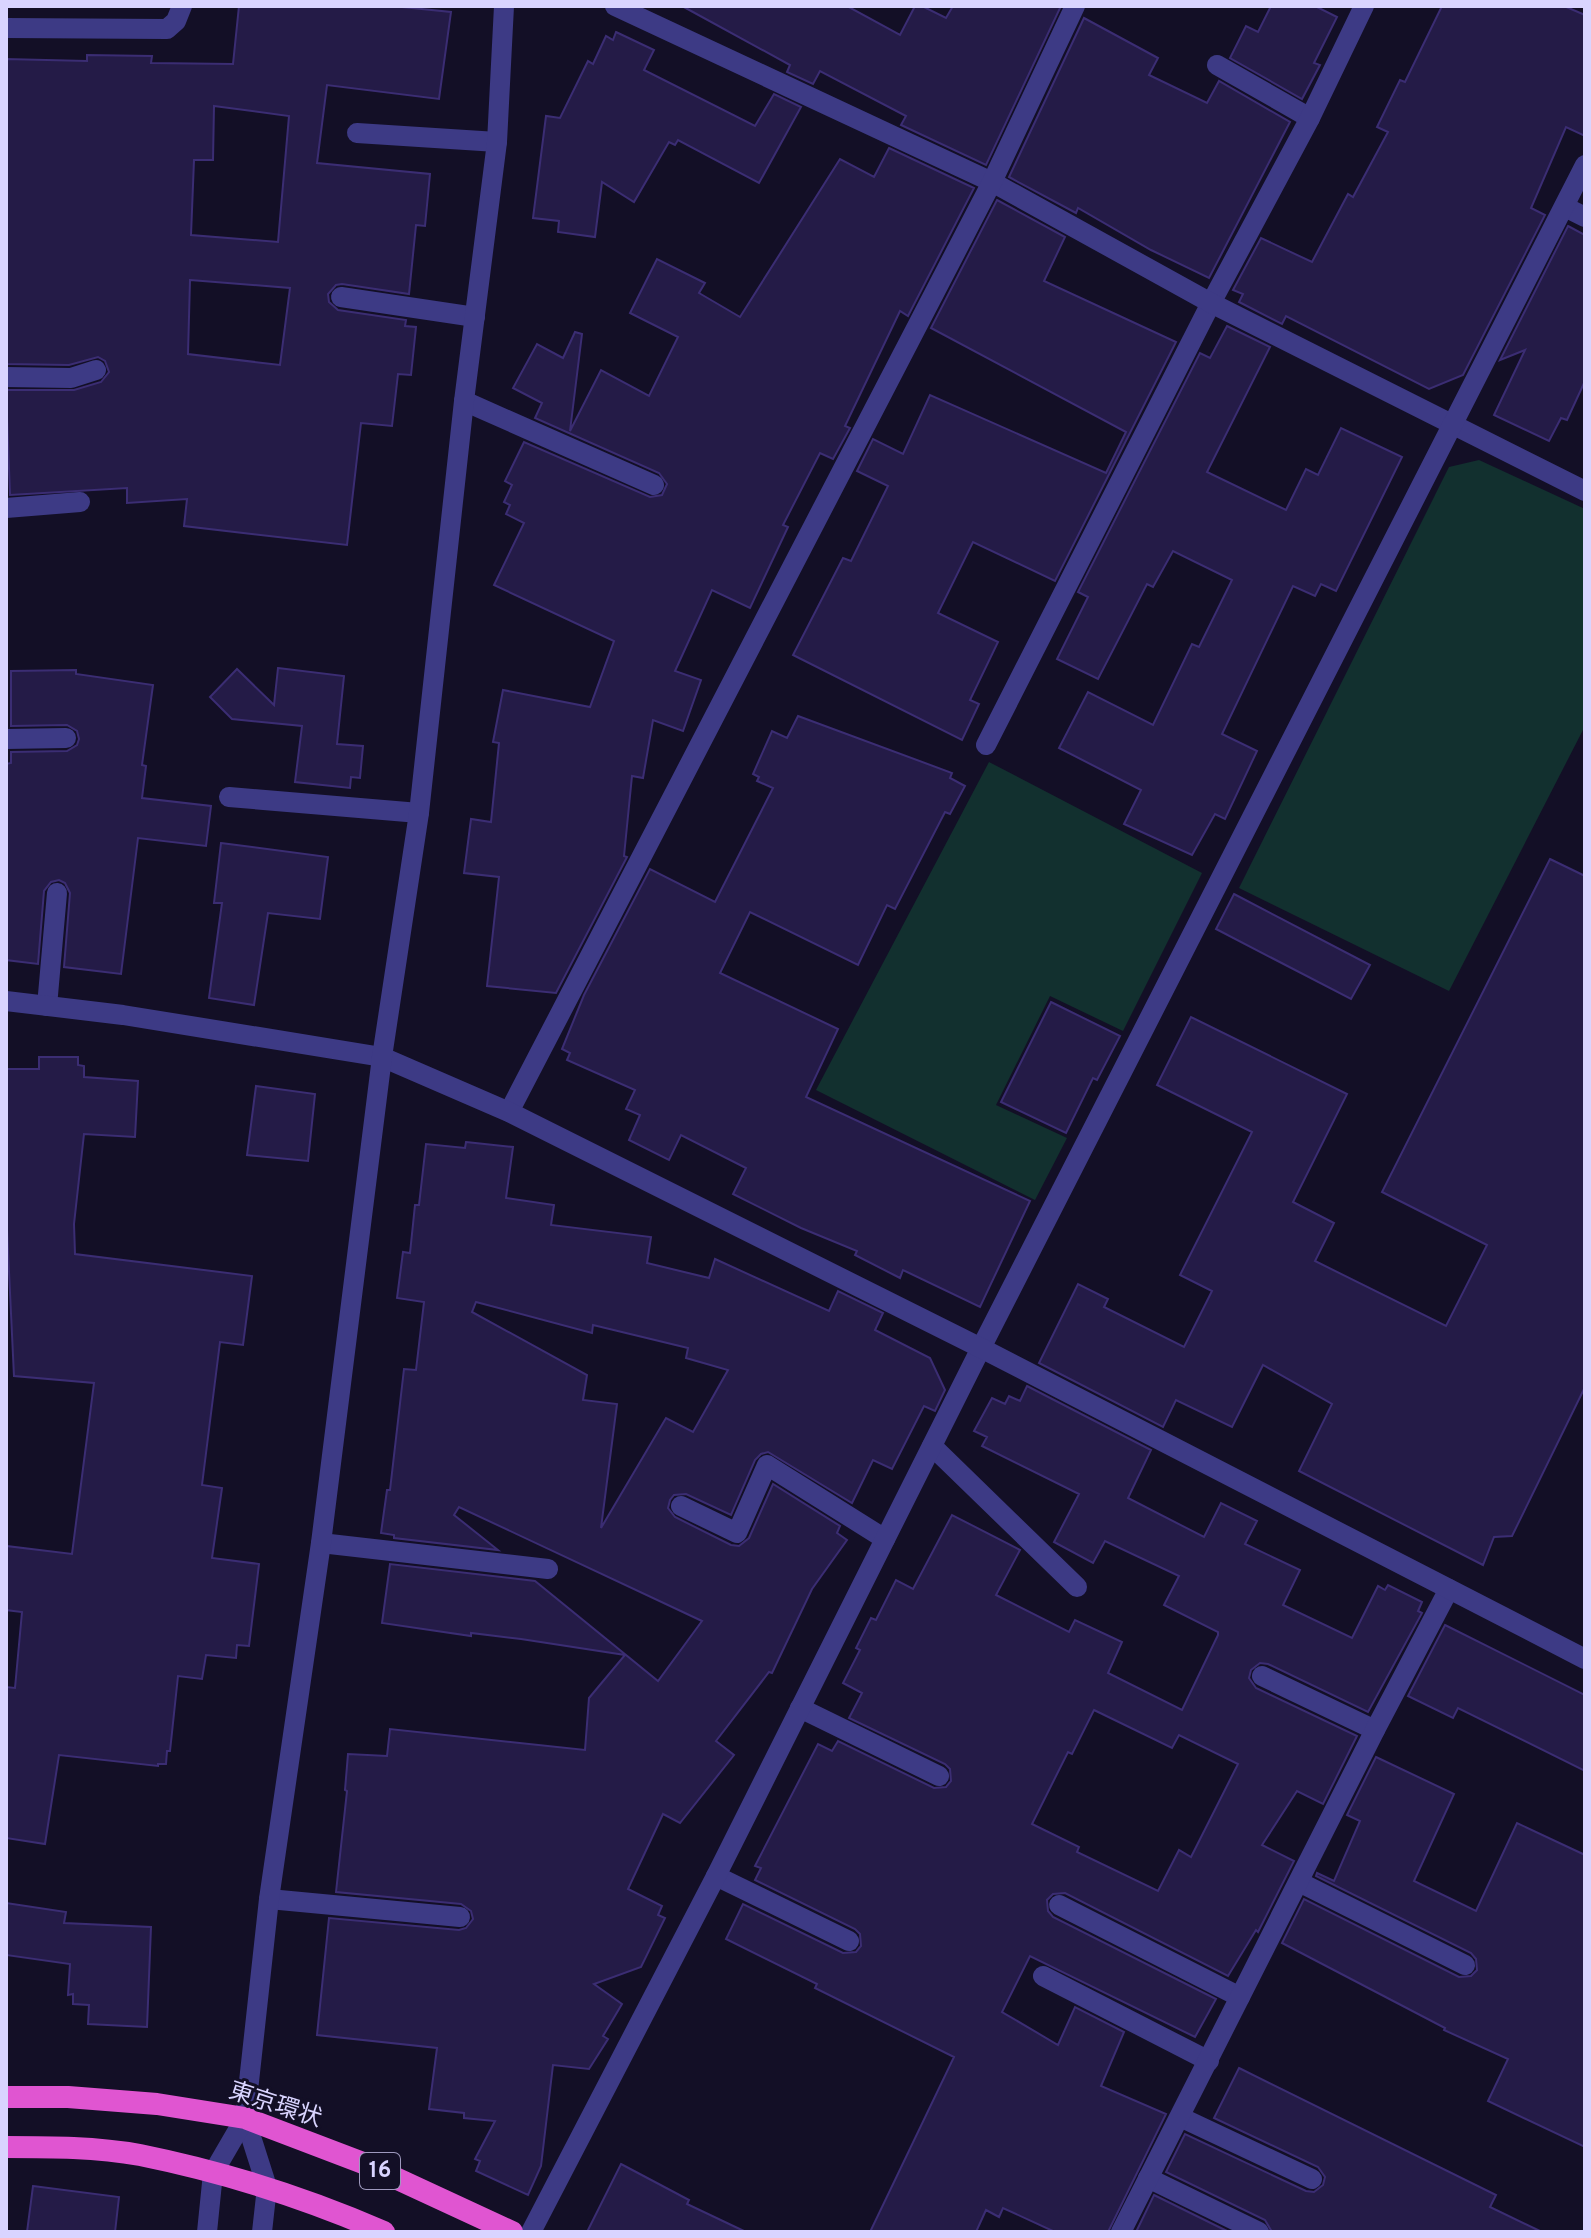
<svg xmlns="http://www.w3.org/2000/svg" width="1591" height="2238" font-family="Overpass,'Noto Sans JP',sans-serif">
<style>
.green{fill:#12302f}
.building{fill:#241b47;stroke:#3b2d73;stroke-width:2;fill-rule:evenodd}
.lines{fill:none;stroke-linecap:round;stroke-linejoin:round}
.service{stroke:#3d3a85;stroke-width:20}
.minor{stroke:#3d3a85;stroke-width:20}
.tertiary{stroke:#3d3a85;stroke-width:20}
.trunk{stroke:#e055d1;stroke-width:22}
.labels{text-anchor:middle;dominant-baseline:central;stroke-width:6;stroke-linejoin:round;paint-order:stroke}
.shield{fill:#130f26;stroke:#9e99be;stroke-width:2}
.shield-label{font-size:22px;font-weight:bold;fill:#d9d4ff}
.street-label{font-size:24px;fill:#d9d4ff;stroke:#130f26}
</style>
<rect width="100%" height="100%" fill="#130f26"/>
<g class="green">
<path d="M1479,460l106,49v217l-136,265 -210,-103 210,-421z"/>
<path d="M989,762l213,111 -79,158 -73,-35 -54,109 71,33 -32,62 -219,-110z"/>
</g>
<g class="building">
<path d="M239,6h153l59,6 -12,87 -112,-14 -10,78 113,11 -5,52 -9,-1 -7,69 -67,-10 -6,1 -8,9 1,8 9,8 68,10 -1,6 11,1 -5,48 -13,-1 -6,52 -31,-3 -14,122 -163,-19 3,-27 -60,4v-15l-117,7 -4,-105h68l27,-8 8,-10 -4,-11 -7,-4 -29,8 -63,-1v-305l81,2v-6l65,1 -1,7 82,1zM214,106l75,10 -11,126 -87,-7 3,-75h19zM190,280l100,8 -10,77 -92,-11z"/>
<path d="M682,6h165l53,29 15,-29h7l24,12 7,-12h108l-75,159 -85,-40 5,-9 -86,-45 -7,13 -26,-12 3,-7z"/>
<path d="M1271,6h44l22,11 -23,46 6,2 -18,34 -72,-41 16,-32 12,6z"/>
<path d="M1442,6h122l21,9v121l-19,-9 -35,81 14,7 -82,160 -34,14 -143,-73 -4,8 -43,-22 4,-8 -10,-4 28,-52 51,24 36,-68 5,3 35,-65 -11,-5 23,-47 5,2z"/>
<path d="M1084,18l74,40 -9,17 58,28 12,-22 71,41 -81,156 -58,-28 -73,-42 -2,5 -67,-36z"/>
<path d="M616,32l38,18 -10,20 111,56 19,-32 27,13 -42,76 -81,-43 -3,5 -6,-3 -35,60 -32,-20 -7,55 -37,-5 1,-11 -26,-3 13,-102 14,2 28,-57 5,3 13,-28 7,4z"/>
<path d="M889,148l85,40 -66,128 -8,-5 -55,115 5,2 -17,31 -13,-6 -37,72 5,2 -38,81 -38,-18 -37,81 26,9 -18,51 -30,-11 -10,58 -11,-2 -8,80 3,1 -71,136 -69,-7 12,-109 -35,-4 7,-54 20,3 8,-79 -6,-1 10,-52 87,17 24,-66 -120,-56 30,-62 -18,-9 4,-9 -6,-3 8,-17 -7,-4 19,-39 126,55 12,-2 5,-11 -8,-11 -124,-55 7,-15 -29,-15 24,-44 26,14 12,-26 7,2 -12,97 31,-61 48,26 29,-59 -48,-24 27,-54 48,24 -6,10 41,24 100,-158 34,18z"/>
<path d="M997,200l68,37 -21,44 132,61 -121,239 -82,-39 -35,71 60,29 -28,58 9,4 -17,36 -169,-85 50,-97 8,3 37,-75 -31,-15 16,-32 30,15 27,-59 176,78 20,-41 -195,-104z"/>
<path d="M1568,226l17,9v146l-18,39 -6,-2 -12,23 -55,-26 31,-65 -25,10z"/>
<path d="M1227,326l43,21 -63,125 79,38 20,-41 12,6 23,-47 61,29 -66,134 -15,-7 -6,12 -22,-10 -71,148 35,17 -32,68 -10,-5 -23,41 -68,-31 17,-34 -82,-42 29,-56 65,33 39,-81 7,3 33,-67 -59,-29 -20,36 -6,-3 -49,95 -41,-20 31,-62 -10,-5 122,-239 10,5z"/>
<path d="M278,668l66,8 -7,68 26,2 -3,32 -9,-1 -1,11 -55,-6 7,-56 -70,-7 -22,-22 27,-28 37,36z"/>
<path d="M76,670v4l77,11 -11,80 4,1 -4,32 69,8 -5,40 -68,-8 -17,136 -57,-7 6,-74 -5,-10 -6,-3 -8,2 -7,9 -6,73 -32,-4v-196l5,-1v-11l56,-1 10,-6 2,-6 -2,-8 -10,-6 -56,1v-55z"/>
<path d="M798,716l154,57 -2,5 15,8 -15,28 -5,-2 -50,97 -8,-4 -29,60 -108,-53 -30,61 118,56 -32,68 224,104 -50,106 -77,-37 -3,8 -45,-23 2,-4 -56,-23 -68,-34 13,-26 -65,-33 -12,25 -40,-20 11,-25 -14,-6 9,-19 -68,-30 3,-7 -8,-4 22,-54 66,-126 65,33 58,-114 -16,-7 2,-4 -6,-3 19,-43 15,7z"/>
<path d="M221,843l107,14 -8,62 -52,-6 -14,92 -45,-7 13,-95h-8z"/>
<path d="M1550,859l35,17v511l-73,149 -18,1 -11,28 -184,-94 33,-67 -69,-39 -31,62 -56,-27 -13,27 -124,-64 39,-79 30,15 -4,8 80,40 28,-56 -32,-16 72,-143 -95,-47 34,-68 156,77 -54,108 41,21 -19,38 131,65 41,-81 -105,-53z"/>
<path d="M1234,894l136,71 -19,34 -135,-70z"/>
<path d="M1051,1002l69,34 -23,44 -4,-2 -27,55 -65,-31z"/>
<path d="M39,1057h39v8l6,1v11l54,4 -3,56 -51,-3 -10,90 1,30 177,22 -9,69 -23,-3 -18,143 20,3 -10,70 47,6 -10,82 -12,-1 -1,13 -30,-3 -4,24 -24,-3 -8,75h-3l-1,13h-8v2l-99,-11 -14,89 -39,-6v-151l9,1 7,-76 -16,-2v-64l66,8 22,-171 -80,-7 -8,-167v-140h33z"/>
<path d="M256,1086l59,8 -7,67 -61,-6z"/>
<path d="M466,1142l47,5 -7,51 48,7 -3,20 100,12 -4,26 62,15 6,-19 114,52 9,-20 45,22 -8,17 55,28 15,32 -10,21 -11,-5 -32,63 -19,-9 -21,43 -84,-51 -7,2 -6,6 -24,55 -45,-21 -12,1 -4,5 -2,8 7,9 56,28 8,1 10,-8 24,-54 67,42 -3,7 10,7 -35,49 -40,84 -3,-1 -53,69 18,14 -54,68 -17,-9 -35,75 34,17 -4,9 7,3 -24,49 -47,17 28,20 -19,32 5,3 -19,30 -36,-4 -12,101 -13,29 -52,-24 4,-10 -5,-2 20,-38 -31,-3v-5l-35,-4 8,-61 -120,-13 12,-117 130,12 7,-2 7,-9 -2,-8 -10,-7 -125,-12 11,-101 -2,-1 3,-36 39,2 3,-27 195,21 4,-52 36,-43 -104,-16 -50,-6v3l-89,-13 8,-59 145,17 123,100 44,-60 -243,-114 -5,8 44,35 -104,-12v-3l-13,-2 6,-43h3l14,-121 12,1 8,-68 -27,-4 6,-46 7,1 5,-48h4l7,-61 39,4zM476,1302l116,31 1,-8 95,23 -2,10 42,12 -35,62 -27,-14 -65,110 16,-124 -34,-4 4,-25 -115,-63z"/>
<path d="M1027,1386l124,64 -23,48 76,39 17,-34 36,18 -12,23 55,26 -17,35 69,33 26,-52 7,4 3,-5 34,17 -4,9 4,2 -54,99 -100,-48 -8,-1 -9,7 -2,8 7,10 101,48 -34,68 -26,-13 -35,54 32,16 -36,71 -2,-2 -28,46 -163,-83 -12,1 -6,6 1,11 5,6 163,82 -21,38 -165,-81 -28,56 56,33 17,-38 49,25 -23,54 65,28 -58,118h-53l-52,-24 -4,9 -13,-7 -10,22h-106l84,-175 -139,-69 2,-4 -91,-45 17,-35 100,49 13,-1 5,-6 -1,-12 -5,-5 -100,-49 6,-12 -6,-2 63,-122 14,7 6,-10 96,47 12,-1 5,-6 -1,-12 -5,-5 -96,-46 13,-25 -19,-10 17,-33 -4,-2 15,-30 5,2 20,-40 17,9 39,-74 68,35 -24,45 73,37 6,-12 47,22 -14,31 74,37 36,-75v-3l-54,-27 15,-29 -74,-35 -12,22 -39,-21 25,-48 -97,-48 5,-9 -13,-6 18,-33 13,6 4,-8 11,5zM1094,1710l78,38 7,-13 59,29 -47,93 -12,-7 -21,41 -81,-39 2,-5 -47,-23 36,-72 4,2z"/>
<path d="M1445,1625l140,70v76l-127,-63 -5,10 -45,-22z"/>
<path d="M1376,1757l78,37 -40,87 62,30 41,-88 68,32v292l-97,-46 20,-42 -64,-29 1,-2 -163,-85 22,-44 155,78 12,-1 6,-6 -1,-11 -5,-6 -155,-77 1,-3 17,8 26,-60 -13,-6z"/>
<path d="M6,1903l60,9 -2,11 87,4 -4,100 -59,-3 1,-19 -16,-1v-10l-5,1 2,-31 -64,-9z"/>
<path d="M1239,2068l257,127 -6,12 52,25h-270l-7,-12 -99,-48 19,-38 121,57 8,1 9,-7 2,-8 -7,-10 -104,-49z"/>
<path d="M621,2164l68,36 -2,4 59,28h-159z"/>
<path d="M33,2186l86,11 -4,35h-88z"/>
<path d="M1154,2195l75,37h-93z"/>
</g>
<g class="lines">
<g class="service">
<path d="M6,28l161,1 9,-8 6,-15"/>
<path d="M1217,65l93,53"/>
<path d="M357,133l140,9"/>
<path d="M1565,207l20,10"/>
<path d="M341,297l134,20"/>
<path d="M6,377l65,1 25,-8"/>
<path d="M464,401l190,84"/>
<path d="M6,508l74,-6"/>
<path d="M6,739l60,-1"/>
<path d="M986,745l225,-442 99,-185 54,-112"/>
<path d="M229,797l190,16"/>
<path d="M47,1006l10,-113"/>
<path d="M932,1446l145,141"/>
<path d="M681,1506l56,27 30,-68 118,74"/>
<path d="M321,1543l227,26"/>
<path d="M1262,1676l113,54"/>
<path d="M800,1708l139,68"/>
<path d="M716,1876l133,65"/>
<path d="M1299,1882l166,83"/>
<path d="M269,1899l191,18"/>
<path d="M1059,1905l181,92"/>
<path d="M1043,1976l166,85"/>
<path d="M1180,2117l132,62"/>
<path d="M1148,2178l111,54"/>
</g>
<g class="minor">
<path d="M615,6l377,176 219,121 374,188"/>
<path d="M6,1001l117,14 259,42"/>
<path d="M509,1112l483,-930 83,-176"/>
<path d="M531,2232l185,-356 265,-528 604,-1183"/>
<path d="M1121,2232l254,-502 74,-141"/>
</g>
<g class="tertiary">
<path d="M382,1057l127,55 472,236 604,311"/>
<path d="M245,2118l22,69 -5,45"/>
<path d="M207,2232l6,-59 32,-55 24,-219 52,-356 61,-486 37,-244 45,-412 33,-259 7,-136"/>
</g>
<g class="trunk">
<path d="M6,2097h62l89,7 88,14 118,45 149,69"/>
<path d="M6,2147c45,0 90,0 134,8 84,17 166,43 244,77"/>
</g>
</g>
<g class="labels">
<rect class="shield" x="360" y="2153" width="40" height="36" rx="6"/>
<g class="shield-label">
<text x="380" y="2171">16</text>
</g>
<g class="street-label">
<text transform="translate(275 2106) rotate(18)">東京環状</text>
</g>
</g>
<rect width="1591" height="2238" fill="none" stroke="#d9d4ff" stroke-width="16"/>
</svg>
